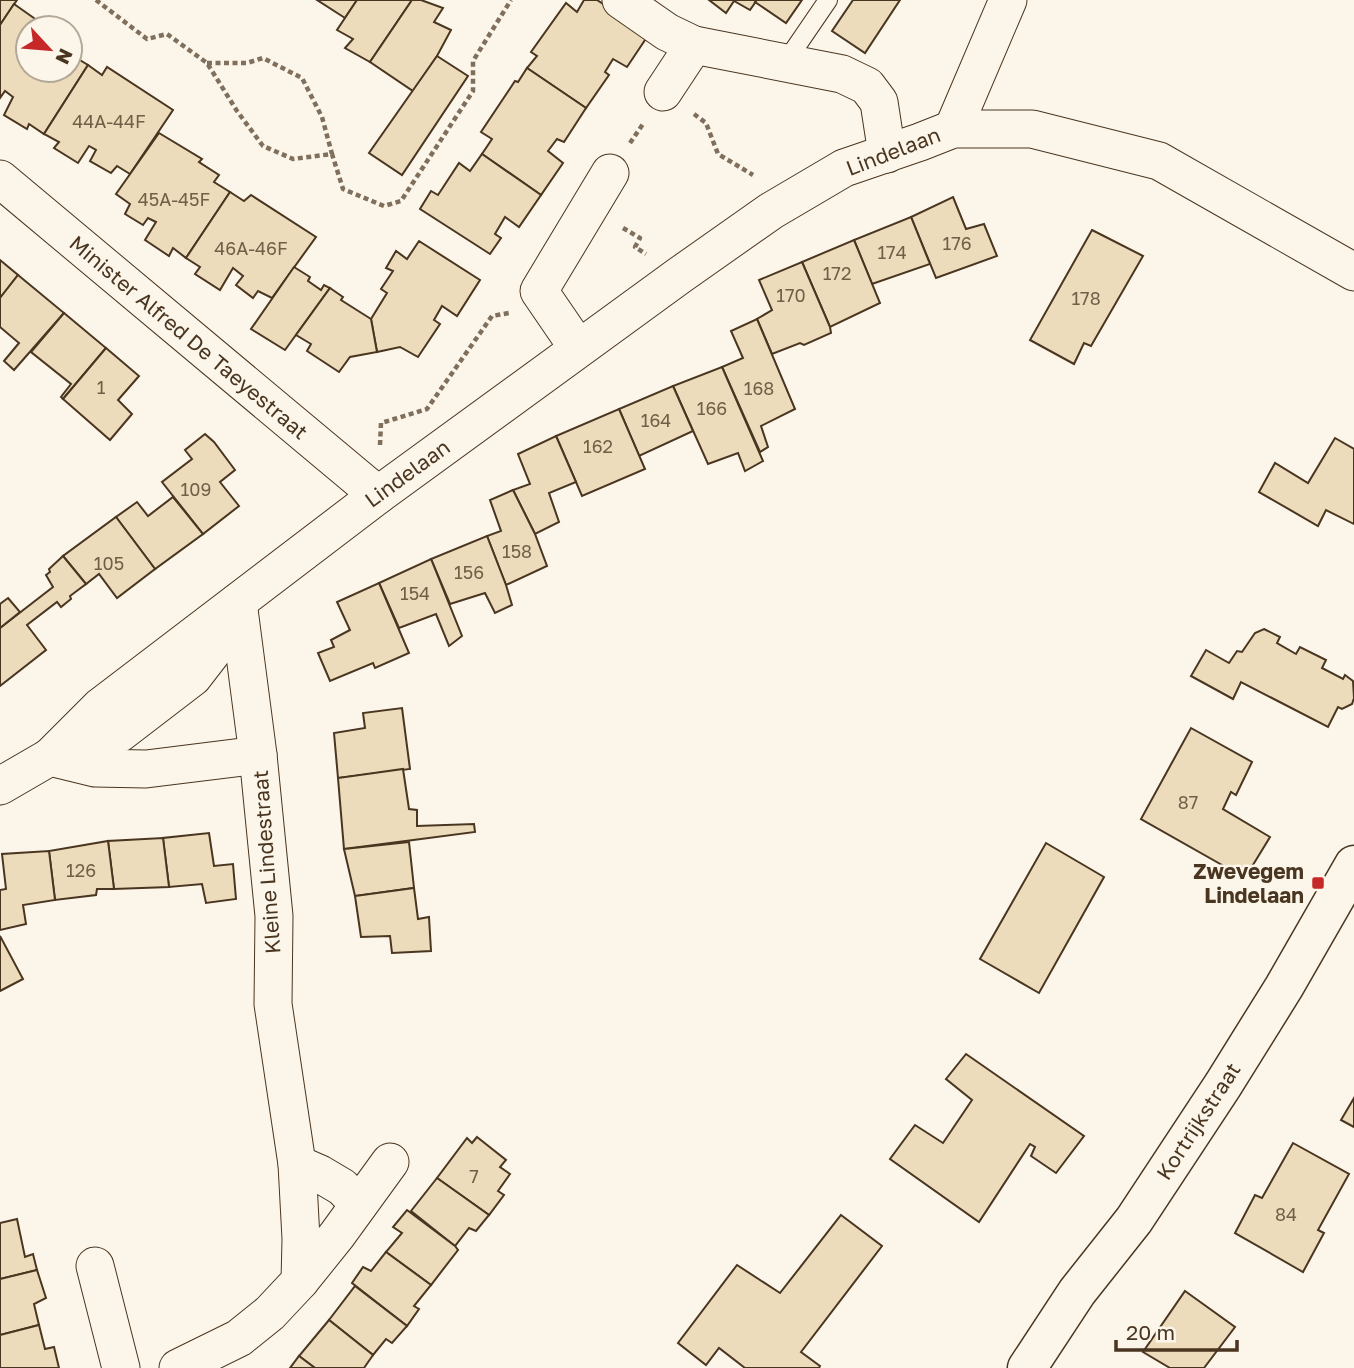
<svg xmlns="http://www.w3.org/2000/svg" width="1354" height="1368" font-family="'Golos Text',sans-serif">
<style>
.building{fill:#ecdcbc;stroke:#4a3520;stroke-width:2}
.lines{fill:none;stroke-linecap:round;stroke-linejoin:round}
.service-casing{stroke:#4a3520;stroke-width:20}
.minor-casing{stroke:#4a3520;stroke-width:39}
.secondary-casing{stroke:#4a3520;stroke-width:41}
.path{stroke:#7f6f5c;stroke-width:4.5;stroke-dasharray:5 3.5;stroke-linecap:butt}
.service{stroke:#fbf6e9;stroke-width:18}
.minor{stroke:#fbf6e9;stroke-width:37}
.secondary{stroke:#fbf6e9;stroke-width:38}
.poi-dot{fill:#c62828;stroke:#fbf6e9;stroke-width:2.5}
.labels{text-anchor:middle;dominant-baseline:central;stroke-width:5;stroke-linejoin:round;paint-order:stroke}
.number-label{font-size:18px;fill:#725f47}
.street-label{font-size:21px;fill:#4a3520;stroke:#fbf6e9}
.poi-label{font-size:21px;font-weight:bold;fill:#4a3520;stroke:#fbf6e9;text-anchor:end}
</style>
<rect width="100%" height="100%" fill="#fbf6e9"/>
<g class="building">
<path d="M0,0h17l-17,25z"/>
<path d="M317,0h40l-12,18z"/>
<path d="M357,0h55l-42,62 -25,-14 8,-9 -16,-9z"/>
<path d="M412,0h9l22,8 -9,14 17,8 -14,26 -24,35 -43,-29z"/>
<path d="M584,0h13l52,34 -22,33 -14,-8 -8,13 4,3 -23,33 -59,-40 10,-12 -6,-4 35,-49 11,9z"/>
<path d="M709,0h48l-7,10 -16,-9 -8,12z"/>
<path d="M757,0h45l-16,23 -31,-21z"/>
<path d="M853,0h47l-35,53 -33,-22z"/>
<path d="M14,4l34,24h-20v42h42v-28l9,6 -4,9 13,8 -44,69 -15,-10 -2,5 -23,-14 9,-18 -8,-6 -5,7v-73z"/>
<path d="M437,56l31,20 -66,99 -33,-22z"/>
<path d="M88,65l14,10 5,-8 66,43 -43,64 -13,-8 -6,7 -21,-12 6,-11 -7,-4 -11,17 -24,-15 5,-6 -15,-8z"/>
<path d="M527,68l59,40 -22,34 -7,-3 -9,12 15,12 -22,32 -59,-41 10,-15 -11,-7 34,-51 3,1z"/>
<path d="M159,133l43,26 -3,3 20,13 -5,7 16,10 -44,66 -13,-10 -4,8 -24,-16 11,-18 -8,-4 -5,7 -18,-11 5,-10 -14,-10z"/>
<path d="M482,154l59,41 -22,32 -14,-10 -10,17 6,4 -11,16 -70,-45 11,-18 7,4 21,-32 11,8z"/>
<path d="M230,192l14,9 7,-6 65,42 -44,61 -14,-7 -5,7 -17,-13 7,-9 -10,-8 -13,22 -25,-16 5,-7 -14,-9z"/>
<path d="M953,197l13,32 18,-5 13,32 -61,22 -25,-61z"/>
<path d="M911,217l19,47 -58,20 -18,-44z"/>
<path d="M1092,230l51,26 -52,90 -7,-3 -10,21 -44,-24z"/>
<path d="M854,240l26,63 -50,24 -28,-65z"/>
<path d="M419,241l61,39 -23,36 -15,-10 -8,14 6,4 -22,33 -18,-10 -23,5 -6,-33 16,-26 -6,-4 12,-18 -7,-3 10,-17 11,8z"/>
<path d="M0,260l18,15 -18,23z"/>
<path d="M802,262l28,65 1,6 -27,12 -4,-2 -28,11 -15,-35 15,-9 -13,-30z"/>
<path d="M294,267l16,10 -2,4 13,9 3,-5 6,3 -45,62 -34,-21z"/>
<path d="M18,275l46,38 -50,57 -10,-9 15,-18 -19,-16v-29z"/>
<path d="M330,288l13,9 -2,3 30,19 6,33 -27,5 -11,15 -32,-21 4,-7 -15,-9z"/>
<path d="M64,313l42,35 -43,51 -2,-2 10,-13 -40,-32z"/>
<path d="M757,319l38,90 -34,17 7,21 -8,5 -38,-85 21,-9 -12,-27z"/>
<path d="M106,348l33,28 -21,24 14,14 -22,26 -47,-41z"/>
<path d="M722,367l41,94 -18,10 -7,-18 -30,11 -35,-78z"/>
<path d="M673,386l20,45 -54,25 -20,-47z"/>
<path d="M619,409l26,60 -63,27 -26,-60z"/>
<path d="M205,434l9,8 21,28 -15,12 19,24 -36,28 -41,-52 30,-23 -7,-9z"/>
<path d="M556,436l20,46 -27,11 10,29 -24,12 -22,-44 17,-6 -12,-30z"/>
<path d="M1335,438l19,11v75l-28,-14 -8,16 -59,-34 16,-29 33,20z"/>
<path d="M513,490l22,44 12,32 -41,19 -19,-49 14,-5 -11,-31z"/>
<path d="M173,497l30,37 -48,35 -39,-52 21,-15 11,14z"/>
<path d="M116,517l39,52 -38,29 -18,-24 -13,10 -23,-28z"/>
<path d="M487,536l19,49 6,20 -17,8 -10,-20 -35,11 -19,-45z"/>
<path d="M63,556l23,28 -16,12 1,3 -10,8 -4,-5 -30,23 19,25 -46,36v-58l53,-41 -7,-12 4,-3 -1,-3z"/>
<path d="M431,559l31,77 -13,10 -13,-32 -37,14 -20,-45z"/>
<path d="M379,583l30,70 -34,15 -2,-5 -43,18 -12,-28 16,-6 -3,-7 19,-10 -13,-28z"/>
<path d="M8,598l12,14 -20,16v-24z"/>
<path d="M1264,629l16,8 -3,6 19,11 4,-7 26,13 -4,8 21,11 2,-4 8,6 1,17 -2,6 -10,5 -4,-2 -10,20 -87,-45 -8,17 -42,-23 15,-26 23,13 8,-12 5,1 13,-19z"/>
<path d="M402,708l8,61 -72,9 -4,-45 31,-5 -2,-15z"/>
<path d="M1191,728l61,34 -16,33 -5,-3 -8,17 47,28 -25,41 -104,-59z"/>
<path d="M403,769l6,40 8,1v16l57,-2 1,8 -131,17 -6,-71z"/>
<path d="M209,833l5,33 19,-2 3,35 -30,4 -4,-19 -33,3 -6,-49z"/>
<path d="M163,838l6,49 -55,2 -6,-48z"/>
<path d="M108,841l6,48h-17l-1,6 -41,5 -6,-49z"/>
<path d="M409,842l5,46 -59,8 -11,-47z"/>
<path d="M1046,843l58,34 -65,116 -59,-34z"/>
<path d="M49,851l6,49 -32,5 3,19 -26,6v-40l6,-1 -4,-35z"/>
<path d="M414,888l4,31 11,-2 2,34 -39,2 -2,-17 -29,1 -6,-41z"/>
<path d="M0,936l23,43 -23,12z"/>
<path d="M966,1054l118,82 -28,37 -25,-17 4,-9 -5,-3 -51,78 -89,-63 25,-34 28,18 29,-43 -26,-21z"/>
<path d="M1354,1098v29l-13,-7z"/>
<path d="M477,1137l29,23 -6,7 10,7 -12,17 6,4 -15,20 -52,-37 30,-40 5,5z"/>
<path d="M1293,1143l56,31 -31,56 6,3 -21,39 -68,-39 20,-38 7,3z"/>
<path d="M437,1178l52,37 -13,16 -7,-3 -14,18 -44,-35z"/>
<path d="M407,1210l48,36 3,4 -27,35 -45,-33 16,-19 -9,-6z"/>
<path d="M841,1215l41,31 -81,106 19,14 -1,2h-74l-26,-20 -13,17 -28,-22 59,-78 43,28z"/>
<path d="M17,1219l8,38 8,-3 4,16 -37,9v-56z"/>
<path d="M386,1252l45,33 -17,21 5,3 -12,17 -55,-43 11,-16 8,4z"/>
<path d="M37,1270l9,28 -12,6 5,21 -39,10v-56z"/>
<path d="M355,1286l52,40 -15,17 -6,-4 -13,16 -44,-35z"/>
<path d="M1185,1291l50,36 -31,41h-34l-27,-16z"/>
<path d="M329,1320l44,35 -9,13h-49l-16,-12z"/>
<path d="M39,1325l6,24 9,-2 5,21h-59v-33z"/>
<path d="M299,1356l16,12h-25z"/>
</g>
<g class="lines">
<defs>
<path id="service" d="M785,63l43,-63"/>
<g id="minor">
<path d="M621,0l46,32 27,13 148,29 25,12 12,16 8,52"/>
<path d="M663,92l31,-47"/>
<path d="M953,129l55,-129"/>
<path d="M0,179l378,316"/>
<path d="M578,348l-39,-57 71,-118"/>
<path d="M50,757l50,-50 278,-212 302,-220 91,-64 73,-43 76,-26 33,-13h79l127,32 195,111"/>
<path d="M50,757l45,11 51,1 112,-14"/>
<path d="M0,786l50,-29 70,-24 73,-56 27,-35 13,-29"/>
<path d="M297,1164l23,10 22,13 17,17"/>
<path d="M95,1266l26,102"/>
<path d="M300,1281l37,-46 53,-73"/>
<path d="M178,1368l61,-30 31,-25 30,-32 1,-42 -4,-75 -24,-160 1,-88 -16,-161 -20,-153"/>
</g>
<path id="secondary" d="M1027,1368l50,-76 57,-72 89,-135 61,-98 70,-122"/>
</defs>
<use href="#service" class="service-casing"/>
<use href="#minor" class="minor-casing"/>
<use href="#secondary" class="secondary-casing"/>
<g class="path">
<path d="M96,0l51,39 20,-5 40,29 30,48 26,35 30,13 39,-5 11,35 41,17 17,-5 72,-110v-30l38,-61"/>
<path d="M207,63h40l16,-5 39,20 20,39 10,37"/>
<path d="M694,114l12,9 12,31 35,21"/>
<path d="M630,143l13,-19"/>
<path d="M623,228l17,10 -5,9 11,7"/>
<path d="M380,445l1,-22 46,-14 65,-93 17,-3"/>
</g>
<use href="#service" class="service"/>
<use href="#minor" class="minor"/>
<use href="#secondary" class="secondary"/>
</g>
<rect class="poi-dot" x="1311" y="876" width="14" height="14" rx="3.5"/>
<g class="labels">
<g class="number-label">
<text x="109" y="121">44A-44F</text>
<text x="174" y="199">45A-45F</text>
<text x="957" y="243">176</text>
<text x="251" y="248">46A-46F</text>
<text x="892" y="252">174</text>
<text x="837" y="273">172</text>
<text x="791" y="295">170</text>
<text x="1086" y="298">178</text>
<text x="101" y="387">1</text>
<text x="759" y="388">168</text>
<text x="712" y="408">166</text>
<text x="656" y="420">164</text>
<text x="598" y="446">162</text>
<text x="196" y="489">109</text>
<text x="517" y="551">158</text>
<text x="109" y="563">105</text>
<text x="469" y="572">156</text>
<text x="415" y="593">154</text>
<text x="1188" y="802">87</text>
<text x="81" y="870">126</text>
<text x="474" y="1176">7</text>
<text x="1286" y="1214">84</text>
</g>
<g class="street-label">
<text transform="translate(893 151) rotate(-21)">Lindelaan</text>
<text transform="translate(189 337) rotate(40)">Minister Alfred De Taeyestraat</text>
<text transform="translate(407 473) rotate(-36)">Lindelaan</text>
<text transform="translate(266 862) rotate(-94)">Kleine Lindestraat</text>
<text transform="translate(1198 1121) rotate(-57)">Kortrijkstraat</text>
</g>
<g class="poi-label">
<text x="1304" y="871">Zwevegem<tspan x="1304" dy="24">Lindelaan</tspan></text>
</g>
</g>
<g transform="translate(49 49) rotate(116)"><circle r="33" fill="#fbf6e9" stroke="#b4a999" stroke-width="2"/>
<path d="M0-5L12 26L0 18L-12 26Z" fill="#c62828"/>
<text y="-10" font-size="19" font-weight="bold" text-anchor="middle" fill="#4a3520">N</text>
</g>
<path d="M1116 1340v10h121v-10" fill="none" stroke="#4a3520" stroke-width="3.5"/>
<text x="1126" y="1340" font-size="21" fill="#4a3520" stroke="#fbf6e9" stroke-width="5" paint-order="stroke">20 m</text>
</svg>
